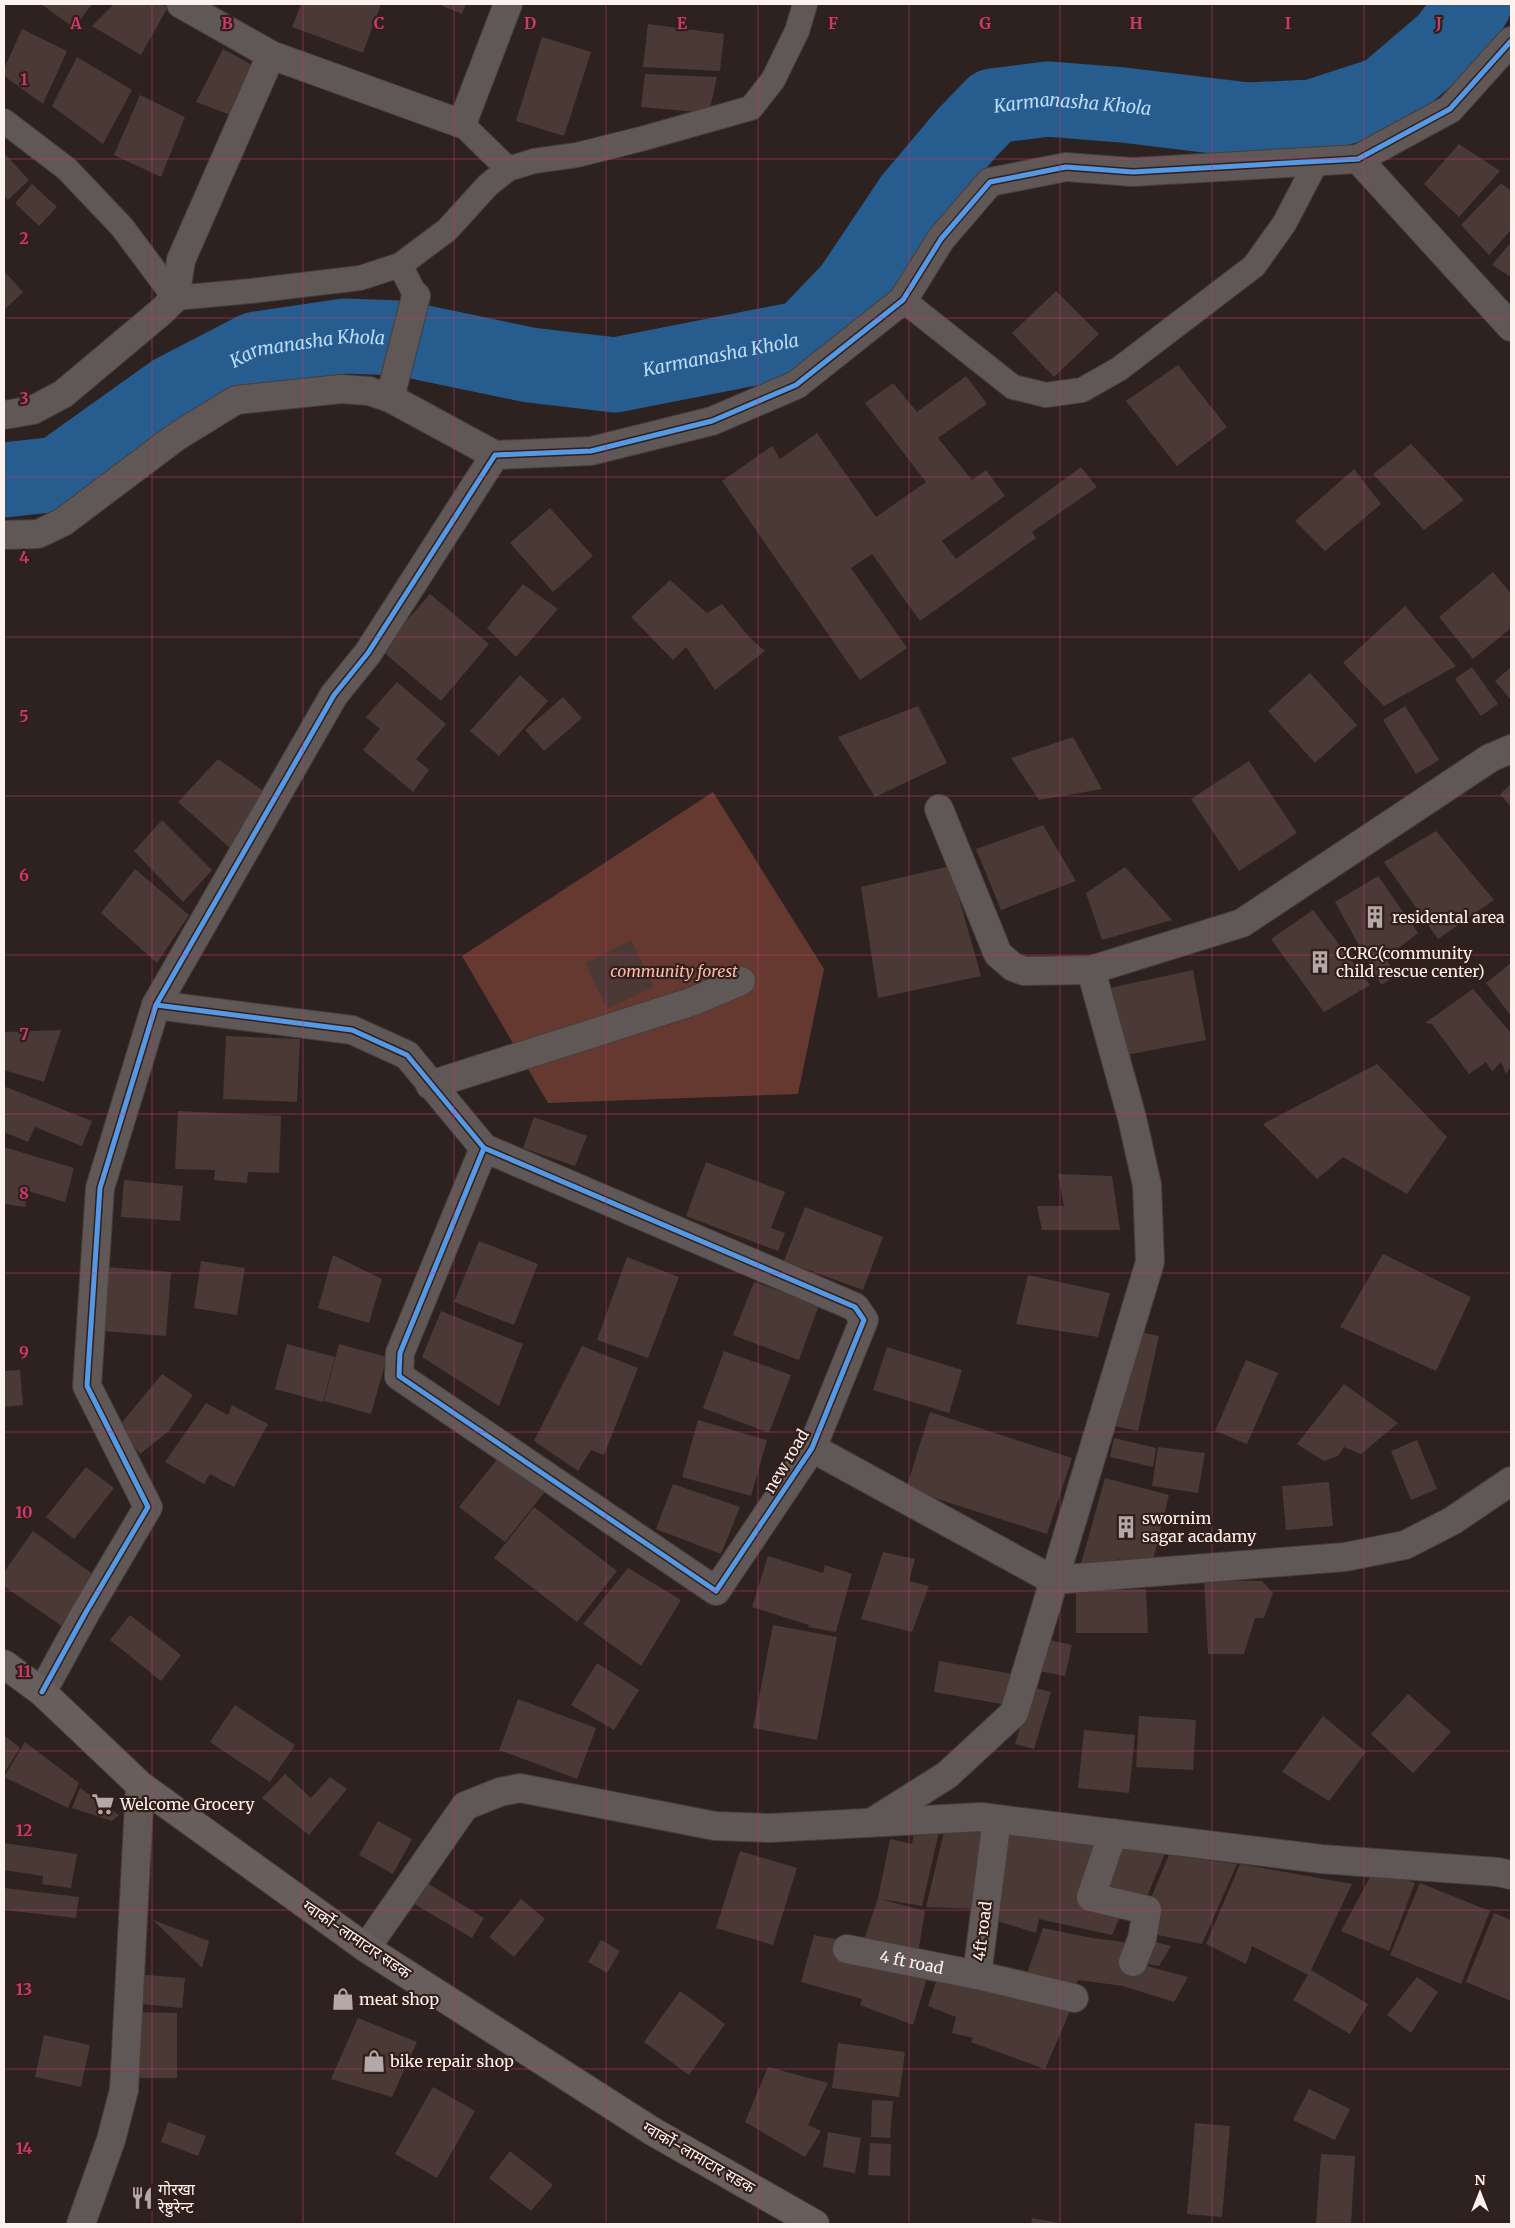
<svg xmlns="http://www.w3.org/2000/svg" width="1515" height="2228" font-family="Merriweather,'Noto Sans Devanagari',serif">
<style>
.green{fill:#653930}
.lines{fill:none;stroke-linecap:round;stroke-linejoin:round}
.river{stroke:#275d8e;stroke-width:75}
.building{fill:#4b3935}
.service-casing{stroke:#473e3c;stroke-width:26}
.minor-casing{stroke:#473e3c;stroke-width:30}
.secondary-casing{stroke:#473e3c;stroke-width:30}
.service{stroke:#605856;stroke-width:24}
.minor{stroke:#605856;stroke-width:28}
.secondary{stroke:#685e5b;stroke-width:28}
.cycleway-casing{stroke:#331f1a;stroke-width:8}
.cycleway{stroke:#5399e6;stroke-width:5}
.grid{fill:none;stroke:#cb3971;stroke-width:1;stroke-opacity:0.55}
.labels{text-anchor:middle;dominant-baseline:central;stroke-width:4.5;stroke-linejoin:round;paint-order:stroke}
.poi-label{font-size:16px;fill:#fef2ef;stroke:#331f1a;text-anchor:start}
.park-label{font-size:16px;font-style:italic;fill:#fdbaaa;stroke:#331f1a}
.street-label{font-size:16px;fill:#fef2ef;stroke:#331f1a}
.water-label{font-size:18px;font-style:italic;fill:#bcdbfb;stroke:#331f1a}
.grid-label{font-size:16px;text-anchor:middle;font-weight:bold;fill:#cb3971;stroke:#331f1a;stroke-width:4.5;stroke-linejoin:round;paint-order:stroke}
</style>
<rect width="100%" height="100%" fill="#2d2220"/>
<path class="green" d="M713,792l111,177 -26,125 -250,9 -86,-147z"/>
<g class="lines">
<path class="river" id="s1" d="M4,480l54,-6 115,-82 83,-43 88,-13 56,2 130,27 85,10 189,-37 47,-49 61,-91 54,-64 27,-28 55,-7 75,6 124,15 66,-3 71,-23 62,-53 28,-37"/>
</g>
<g class="building">
<path d="M41,4h51l-18,24z"/>
<path d="M114,4h46l8,3 -27,48 -49,-29z"/>
<path d="M301,4h80l-18,49 -71,-26z"/>
<path d="M438,4h28l-4,10z"/>
<path d="M648,24l76,10 -4,37 -77,-4z"/>
<path d="M22,29l45,22 -24,53 -39,-28v-7z"/>
<path d="M542,37l49,15 -27,84 -48,-15z"/>
<path d="M223,49l35,19 -22,49 -40,-15z"/>
<path d="M77,57l55,33 -29,54 -51,-38z"/>
<path d="M645,74l72,3 -8,36 -68,-6z"/>
<path d="M140,95l45,22 -24,60 -47,-22z"/>
<path d="M1459,144l41,27 -41,46 -35,-33z"/>
<path d="M4,153l25,27 -21,20 -4,-4z"/>
<path d="M1501,183l10,8v39l-22,25 -28,-30z"/>
<path d="M32,184l25,23 -18,19 -24,-23z"/>
<path d="M1511,242v35l-19,-12z"/>
<path d="M4,271l19,21 -19,18z"/>
<path d="M1056,291l43,43 -45,43 -42,-44z"/>
<path d="M1178,365l49,62 -50,39 -51,-65z"/>
<path d="M966,376l21,28 -49,34 34,42 14,-10 19,26 -63,45 14,18 125,-92 16,20 -65,45 4,6 -116,83 -48,-67 -21,14 56,80 -47,32 -138,-199 50,-35 8,13 37,-26 59,84 50,-35 -61,-79 28,-20 24,29z"/>
<path d="M1411,444l53,56 -40,30 -51,-56z"/>
<path d="M1354,469l27,35 -56,47 -30,-30z"/>
<path d="M550,508l43,48 -40,36 -43,-49z"/>
<path d="M1493,572l18,22v34l-38,31 -34,-42z"/>
<path d="M670,580l37,33 15,-9 28,34 15,13 -50,39 -29,-43 -13,13 -42,-43z"/>
<path d="M523,584l35,25 -42,48 -29,-29z"/>
<path d="M430,594l59,50 -48,57 -60,-51z"/>
<path d="M1405,606l51,60 -72,40 -41,-43z"/>
<path d="M1472,667l26,37 -17,12 -26,-37z"/>
<path d="M1511,667v33l-16,-19z"/>
<path d="M1310,673l47,52 -42,38 -47,-52z"/>
<path d="M520,675l28,26 -49,55 -29,-25z"/>
<path d="M397,682l49,42 -30,35 13,11 -16,22 -50,-42 17,-21 -14,-12z"/>
<path d="M563,697l19,21 -38,33 -19,-21z"/>
<path d="M918,706l29,57 -72,34 -37,-60z"/>
<path d="M1405,706l34,54 -23,14 -33,-54z"/>
<path d="M1073,737l29,52 -63,11 -28,-42z"/>
<path d="M218,759l50,35 -37,55 -53,-47z"/>
<path d="M1249,761l48,72 -58,38 -48,-72z"/>
<path d="M1511,784v23l-11,-13z"/>
<path d="M162,820l50,50 -29,32 -49,-51z"/>
<path d="M1043,825l33,56 -75,29 -25,-61z"/>
<path d="M1436,831l58,69 -56,39 -54,-77z"/>
<path d="M950,866l31,110 -103,22 -17,-111z"/>
<path d="M1125,867l47,53 -70,20 -16,-47z"/>
<path d="M135,869l54,46 -32,48 -56,-50z"/>
<path d="M1378,876l40,57 -32,25 10,18 -15,9 -46,-83z"/>
<path d="M1313,910l57,75 -46,27 -53,-73z"/>
<path d="M631,940l23,47 -47,22 -22,-46z"/>
<path d="M1511,963v53l-25,-33z"/>
<path d="M1193,970l13,70 -80,15 -21,-66z"/>
<path d="M1473,989l38,44v33l-5,8 -5,-12 -9,9 -6,-9 -17,12 -37,-50 -7,-1z"/>
<path d="M61,1030l-17,52 -40,-12v-38z"/>
<path d="M226,1036l74,3 -3,63 -74,-3z"/>
<path d="M1377,1064l70,73 -40,57 -64,-37 -26,22 -54,-55z"/>
<path d="M6,1087l86,34 -10,25 -47,-19 -7,15 -24,-10v-39z"/>
<path d="M178,1111l103,5 -2,57 -31,-1 -1,11 -33,-3 1,-10 -40,-1z"/>
<path d="M534,1117l53,19 -12,30 -52,-18z"/>
<path d="M4,1147l70,21 -9,34 -37,-11 -3,16 -21,-3z"/>
<path d="M706,1162l79,30 -14,36 14,5 -7,18 -92,-35z"/>
<path d="M1058,1174l54,2 8,54h-78l-5,-24h27z"/>
<path d="M124,1180l59,6 -3,35 -59,-4z"/>
<path d="M805,1207l78,30 -20,53 -79,-29z"/>
<path d="M479,1241l59,23 -24,61 -60,-23z"/>
<path d="M1383,1254l88,43 -35,74 -96,-44z"/>
<path d="M333,1255l49,24 -13,44 -51,-15z"/>
<path d="M627,1257l52,20 -31,81 -51,-18z"/>
<path d="M201,1261l44,7 -8,47 -43,-7z"/>
<path d="M107,1267l64,5 -5,64 -64,-5z"/>
<path d="M1028,1275l82,18 -12,44 -82,-13z"/>
<path d="M754,1282l65,23 -20,55 -66,-25z"/>
<path d="M441,1311l82,33 -24,62 -77,-49z"/>
<path d="M1135,1331l24,5 -21,95 -23,-5z"/>
<path d="M287,1344l48,13 -12,45 -48,-13z"/>
<path d="M339,1344l48,13 -16,57 -47,-13z"/>
<path d="M582,1346l56,22 -34,87 -13,-5 -13,21 -44,-30z"/>
<path d="M887,1347l75,23 -13,43 -76,-23z"/>
<path d="M724,1351l67,24 -22,58 -66,-25z"/>
<path d="M1246,1360l32,13 -31,71 -32,-13z"/>
<path d="M20,1370l3,35 -19,2v-36z"/>
<path d="M162,1374l31,21 -24,36 -29,23 -21,-28z"/>
<path d="M1344,1384l54,39 -37,31 -17,-7 -6,9 -14,5 -27,-17z"/>
<path d="M206,1403l22,12 4,-10 36,19 -34,63 -24,-13 -6,10 -39,-22z"/>
<path d="M930,1412l142,46 -25,76 -141,-45z"/>
<path d="M698,1420l69,20 -16,56 -69,-19z"/>
<path d="M1114,1438l42,10 -3,19 -43,-10z"/>
<path d="M1417,1440l20,49 -26,11 -20,-49z"/>
<path d="M1158,1447l47,6 -7,40 -46,-7z"/>
<path d="M502,1453l45,36 -42,53 -46,-35z"/>
<path d="M86,1467l28,21 -40,51 -28,-22z"/>
<path d="M1105,1478l64,17 -18,73 -33,-9 -3,12 -34,-7z"/>
<path d="M1329,1482l4,44 -47,4 -4,-44z"/>
<path d="M673,1484l67,23 -19,47 -65,-25z"/>
<path d="M534,1507l83,64 -40,51 -83,-64z"/>
<path d="M33,1531l65,47 -35,49 -59,-41v-14z"/>
<path d="M883,1552l32,7 -6,22 20,5 -17,46 -51,-13z"/>
<path d="M768,1556l55,17 2,-8 27,9 -16,58 -28,-5 1,-2 -57,-18z"/>
<path d="M628,1568l53,32 -40,66 -58,-42z"/>
<path d="M1204,1580l58,1 11,12 -9,25h-9l-11,36h-36z"/>
<path d="M1146,1589l2,44h-72v-42z"/>
<path d="M130,1615l51,40 -20,26 -51,-41z"/>
<path d="M773,1625l64,12 -20,103 -64,-12z"/>
<path d="M1045,1639l27,6 -7,31 -26,-5z"/>
<path d="M939,1661l74,13 -6,31 -73,-13z"/>
<path d="M597,1663l42,27 -25,40 -43,-25z"/>
<path d="M1032,1687l19,5 -17,57 -19,-5z"/>
<path d="M1408,1694l43,38 -38,41 -42,-39z"/>
<path d="M518,1699l78,29 -19,51 -78,-29z"/>
<path d="M235,1705l60,40 -25,37 -60,-40z"/>
<path d="M1139,1716l57,4 -3,50 -57,-3z"/>
<path d="M1323,1716l43,36 -37,49 -47,-29z"/>
<path d="M1084,1730l51,5 -6,58 -51,-5z"/>
<path d="M4,1735l16,13 -16,25z"/>
<path d="M25,1742l54,41 -11,25 -64,-31z"/>
<path d="M285,1774l26,24 19,-21 17,12 -38,46 -47,-37z"/>
<path d="M80,1788l39,27 -7,6 -40,-13z"/>
<path d="M378,1821l34,18 -19,35 -34,-19z"/>
<path d="M915,1827l24,5 -17,74 -42,-7 45,12 -7,42 -55,-10 15,-45 12,-59 22,5z"/>
<path d="M987,1829l-8,80 -53,-2 18,-75z"/>
<path d="M1005,1829l101,15 -23,59 40,7 -11,25 -73,-16 -3,14 -45,-14z"/>
<path d="M4,1843l73,11 -6,34 -29,-4 1,-8 -39,-6z"/>
<path d="M1113,1844l52,9 -21,51 -51,-11z"/>
<path d="M740,1851l57,17 -24,77 -57,-17z"/>
<path d="M1169,1855l68,9 -35,80 -54,-11v-28z"/>
<path d="M1240,1864l112,20 -41,86 57,34 -18,30 -57,-34 15,-25 -56,-29 -6,18 -40,-20z"/>
<path d="M1375,1868l40,15 -26,68 -48,-20z"/>
<path d="M424,1881l60,37 -12,20 -61,-36z"/>
<path d="M1420,1883l70,28 -29,73 -71,-29z"/>
<path d="M4,1888l75,9 -3,21 -72,-8z"/>
<path d="M521,1899l24,20 -31,38 -25,-20z"/>
<path d="M1494,1913l17,7v81l-45,-19z"/>
<path d="M153,1920l56,21 -7,27z"/>
<path d="M1043,1928l49,10 39,5 -3,18 60,16 -14,25 -51,-16 -45,-6 -3,6 -48,-13z"/>
<path d="M814,1935l26,5 -5,15 36,11 57,9 -15,50 -53,-20 2,-6 -61,-17z"/>
<path d="M601,1940l19,11 -13,22 -19,-11z"/>
<path d="M1148,1940l23,6 -12,20 -22,-4z"/>
<path d="M939,1973l132,36 -26,60 -74,-27 2,-4 -21,-5 4,-16 -28,-11z"/>
<path d="M134,1974l51,4 -3,30 -50,-5z"/>
<path d="M1417,1977l21,15 -27,41 -24,-18z"/>
<path d="M680,1991l45,33 -36,51 -45,-33z"/>
<path d="M132,2012l45,1v65h-47z"/>
<path d="M358,2018l59,24 -25,55 -61,-18z"/>
<path d="M44,2035l46,10 -9,42 -46,-10z"/>
<path d="M838,2043l67,9 -6,45 -67,-9z"/>
<path d="M768,2067l60,16 -20,42 13,6 -16,26 -60,-35z"/>
<path d="M433,2087l42,24 -38,67 -42,-24z"/>
<path d="M1309,2089l41,20 -15,31 -42,-20z"/>
<path d="M872,2100l21,1 -3,37 -19,-1z"/>
<path d="M168,2122l38,14 -8,20 -37,-14z"/>
<path d="M1195,2123l35,3 -8,91 -35,-3z"/>
<path d="M828,2132l33,6 -6,35 -32,-6z"/>
<path d="M870,2143l21,1 -1,32 -22,-1z"/>
<path d="M510,2151l43,34 -22,26 -42,-33z"/>
<path d="M1321,2154l34,2 -4,68h-35z"/>
<path d="M1032,2218l28,5v1h-29z"/>
</g>
<g class="lines">
<defs>
<g id="service">
<path d="M4,121l63,48 55,58 53,71 76,-7 109,-13 40,-13"/>
<path d="M462,124l46,45"/>
<path d="M416,296l-16,-31 47,-35 41,-45 20,-16 26,-8 43,-6 64,-16 110,-31 22,-28 24,-49 8,-27"/>
<path d="M903,300l110,87 33,8 36,-5 37,-21 135,-103 30,-42 33,-63"/>
</g>
<g id="minor">
<path d="M181,4l90,51 191,69 46,-120"/>
<path d="M1358,159l153,168"/>
<path d="M390,398l26,-102"/>
<path d="M4,415l29,-5 30,-16 99,-83 13,-13 6,-38 90,-205"/>
<path d="M4,535l34,-1 25,-12 113,-85 60,-37 105,-11 28,2 21,7 105,57"/>
<path d="M939,809l59,145 15,13 11,4 67,-1 151,-47 248,-165 21,-9"/>
<path d="M156,1005l196,25 55,25 77,93 371,159 9,13 -52,128 -96,143 -317,-215 1,-23 84,-205"/>
<path d="M430,1085l261,-83 50,-21"/>
<path d="M812,1448l241,132 292,-23 60,-12 47,-24 59,-40"/>
<path d="M42,1692l44,-80 62,-105 -61,-121 13,-198 56,-183 178,-310 34,-42 127,-198 96,-4 121,-30 84,-36 107,-85 38,-61 49,-57 76,-15 67,5 225,-13 92,-50 61,-68"/>
<path d="M997,1819l-20,156 97,23"/>
<path d="M874,1821l73,-46 67,-62 136,-451 -3,-77 -15,-67 -41,-148"/>
<path d="M1113,1833l-22,64 56,13 -5,29 -9,23"/>
<path d="M366,1948l99,-142 35,-14 20,-4 195,38 55,2 211,-11 340,42 177,13 13,3"/>
<path id="s2" d="M847,1949l130,26"/>
<path d="M81,2224l30,-84 13,-50 16,-305"/>
</g>
<path id="secondary" d="M4,1664l38,28 98,93 226,163 286,183 163,93"/>
</defs>
<use href="#service" class="service-casing"/>
<use href="#minor" class="minor-casing"/>
<use href="#secondary" class="secondary-casing"/>
<use href="#service" class="service"/>
<use href="#minor" class="minor"/>
<use href="#secondary" class="secondary"/>
<defs>
<g id="cycleway">
<path d="M156,1005l196,25 55,25 77,93 371,159 9,13 -52,128 -96,143 -317,-215 1,-23 84,-205"/>
<path d="M42,1692l44,-80 62,-105 -61,-121 13,-198 56,-183 178,-310 34,-42 127,-198 96,-4 121,-30 84,-36 107,-85 38,-61 49,-57 76,-15 67,5 225,-13 92,-50 61,-68"/>
</g>
</defs>
<use href="#cycleway" class="cycleway-casing"/>
<use href="#cycleway" class="cycleway"/>
</g>
<path class="grid" d="M152,4v2220M303,4v2220M454,4v2220M606,4v2220M758,4v2220M909,4v2220M1060,4v2220M1212,4v2220M1364,4v2220M4,159h1507M4,318h1507M4,477h1507M4,637h1507M4,796h1507M4,955h1507M4,1114h1507M4,1273h1507M4,1432h1507M4,1591h1507M4,1751h1507M4,1910h1507M4,2069h1507"/>
<defs>
<symbol id="building-bare" viewBox="-9 -9 18 18"><path d="M-4-6H4V6H1V3H-1V6H-4ZM-2.5-4.3h1.7v1.8h-1.7ZM.8-4.3h1.7v1.8H.8ZM-2.5-1h1.7V.8h-1.7ZM.8-1h1.7V.8H.8Z" fill="#b5a9a7" stroke="#331f1a" stroke-width="2.5" paint-order="stroke"/></symbol>
<symbol id="supermarket-bare" viewBox="-9 -9 18 18"><path d="M-6-5.5h2.5l.6 2H6L4.5 2H-2.5L-4.4-4H-6ZM-1.5 3.2a1.3 1.3 0 1 0 .1 0ZM3 3.2a1.3 1.3 0 1 0 .1 0Z" fill="#b5a9a7" stroke="#331f1a" stroke-width="2.5" paint-order="stroke"/></symbol>
<symbol id="shop-bare" viewBox="-9 -9 18 18"><path d="M-5-2.5h2.3a2.7 3.5 0 0 1 5.4 0H5L5.5 6h-11ZM-1.5-2.5h3a1.5 2.3 0 0 0-3 0Z" fill="#b5a9a7" stroke="#331f1a" stroke-width="2.5" paint-order="stroke"/></symbol>
<symbol id="restaurant-bare" viewBox="-9 -9 18 18"><path d="M-5-6h1v4h1v-4h1v4h1v-4h1v5L-1.5 .5V6h-2V.5L-5-1ZM5-6V6H3V1.5H1.5Q1.5-4 5-6Z" fill="#b5a9a7" stroke="#331f1a" stroke-width="2.5" paint-order="stroke"/></symbol>
</defs>
<g fill-rule="evenodd">
<use href="#building-bare" x="1359" y="901" width="32" height="32"/>
<use href="#building-bare" x="1304" y="946" width="32" height="32"/>
<use href="#building-bare" x="1110" y="1511" width="32" height="32"/>
<use href="#supermarket-bare" x="87" y="1788" width="32" height="32"/>
<use href="#shop-bare" x="327" y="1983" width="32" height="32"/>
<use href="#shop-bare" x="358" y="2045" width="32" height="32"/>
<use href="#restaurant-bare" x="126" y="2182" width="32" height="32"/>
</g>
<g class="labels">
<g class="poi-label">
<text x="1392" y="917">residental area</text>
<text x="1336" y="953">CCRC(community<tspan x="1336" dy="18">child rescue center)</tspan></text>
<text x="1142" y="1518">swornim<tspan x="1142" dy="18">sagar acadamy</tspan></text>
<text x="120" y="1804">Welcome Grocery</text>
<text x="359" y="1999">meat shop</text>
<text x="390" y="2061">bike repair shop</text>
<text x="158" y="2189">गोरखा<tspan x="158" dy="18">रेष्टुरेन्ट</tspan></text>
</g>
<g class="park-label">
<text x="674" y="971">community forest</text>
</g>
<g class="street-label">
<text transform="translate(786 1461) rotate(-59)">new road</text>
<text transform="translate(982 1931) rotate(-83)">4ft road</text>
<text transform="translate(357 1939) rotate(34)">ग्वार्को-लामाटार सडक</text>
<text stroke="none"><textPath href="#s2" startOffset="66">4 ft road</textPath></text>
<text transform="translate(699 2157) rotate(30)">ग्वार्को-लामाटार सडक</text>
</g>
<g class="water-label">
<text stroke="none"><textPath href="#s1" startOffset="1225">Karmanasha Khola</textPath></text>
<text stroke="none"><textPath href="#s1" startOffset="340">Karmanasha Khola</textPath></text>
<text stroke="none"><textPath href="#s1" startOffset="760">Karmanasha Khola</textPath></text>
</g>
</g>
<g class="grid-label">
<text x="76" y="29">A</text>
<text x="227" y="29">B</text>
<text x="379" y="29">C</text>
<text x="530" y="29">D</text>
<text x="682" y="29">E</text>
<text x="833" y="29">F</text>
<text x="985" y="29">G</text>
<text x="1136" y="29">H</text>
<text x="1288" y="29">I</text>
<text x="1439" y="29">J</text>
<text x="24" y="85">1</text>
<text x="24" y="244">2</text>
<text x="24" y="404">3</text>
<text x="24" y="563">4</text>
<text x="24" y="722">5</text>
<text x="24" y="881">6</text>
<text x="24" y="1040">7</text>
<text x="24" y="1199">8</text>
<text x="24" y="1358">9</text>
<text x="24" y="1518">10</text>
<text x="24" y="1677">11</text>
<text x="24" y="1836">12</text>
<text x="24" y="1995">13</text>
<text x="24" y="2154">14</text>
</g>
<rect width="1515" height="2228" fill="none" stroke="#fef2ef" stroke-width="10"/>
<g transform="translate(1480 2193)" stroke="#331f1a" stroke-width="4" paint-order="stroke">
<path d="M0-4L9 19L0 12L-9 19Z" fill="#fef2ef"/>
<text y="-8" font-size="14" font-weight="bold" text-anchor="middle" fill="#fef2ef">N</text>
</g>
</svg>
